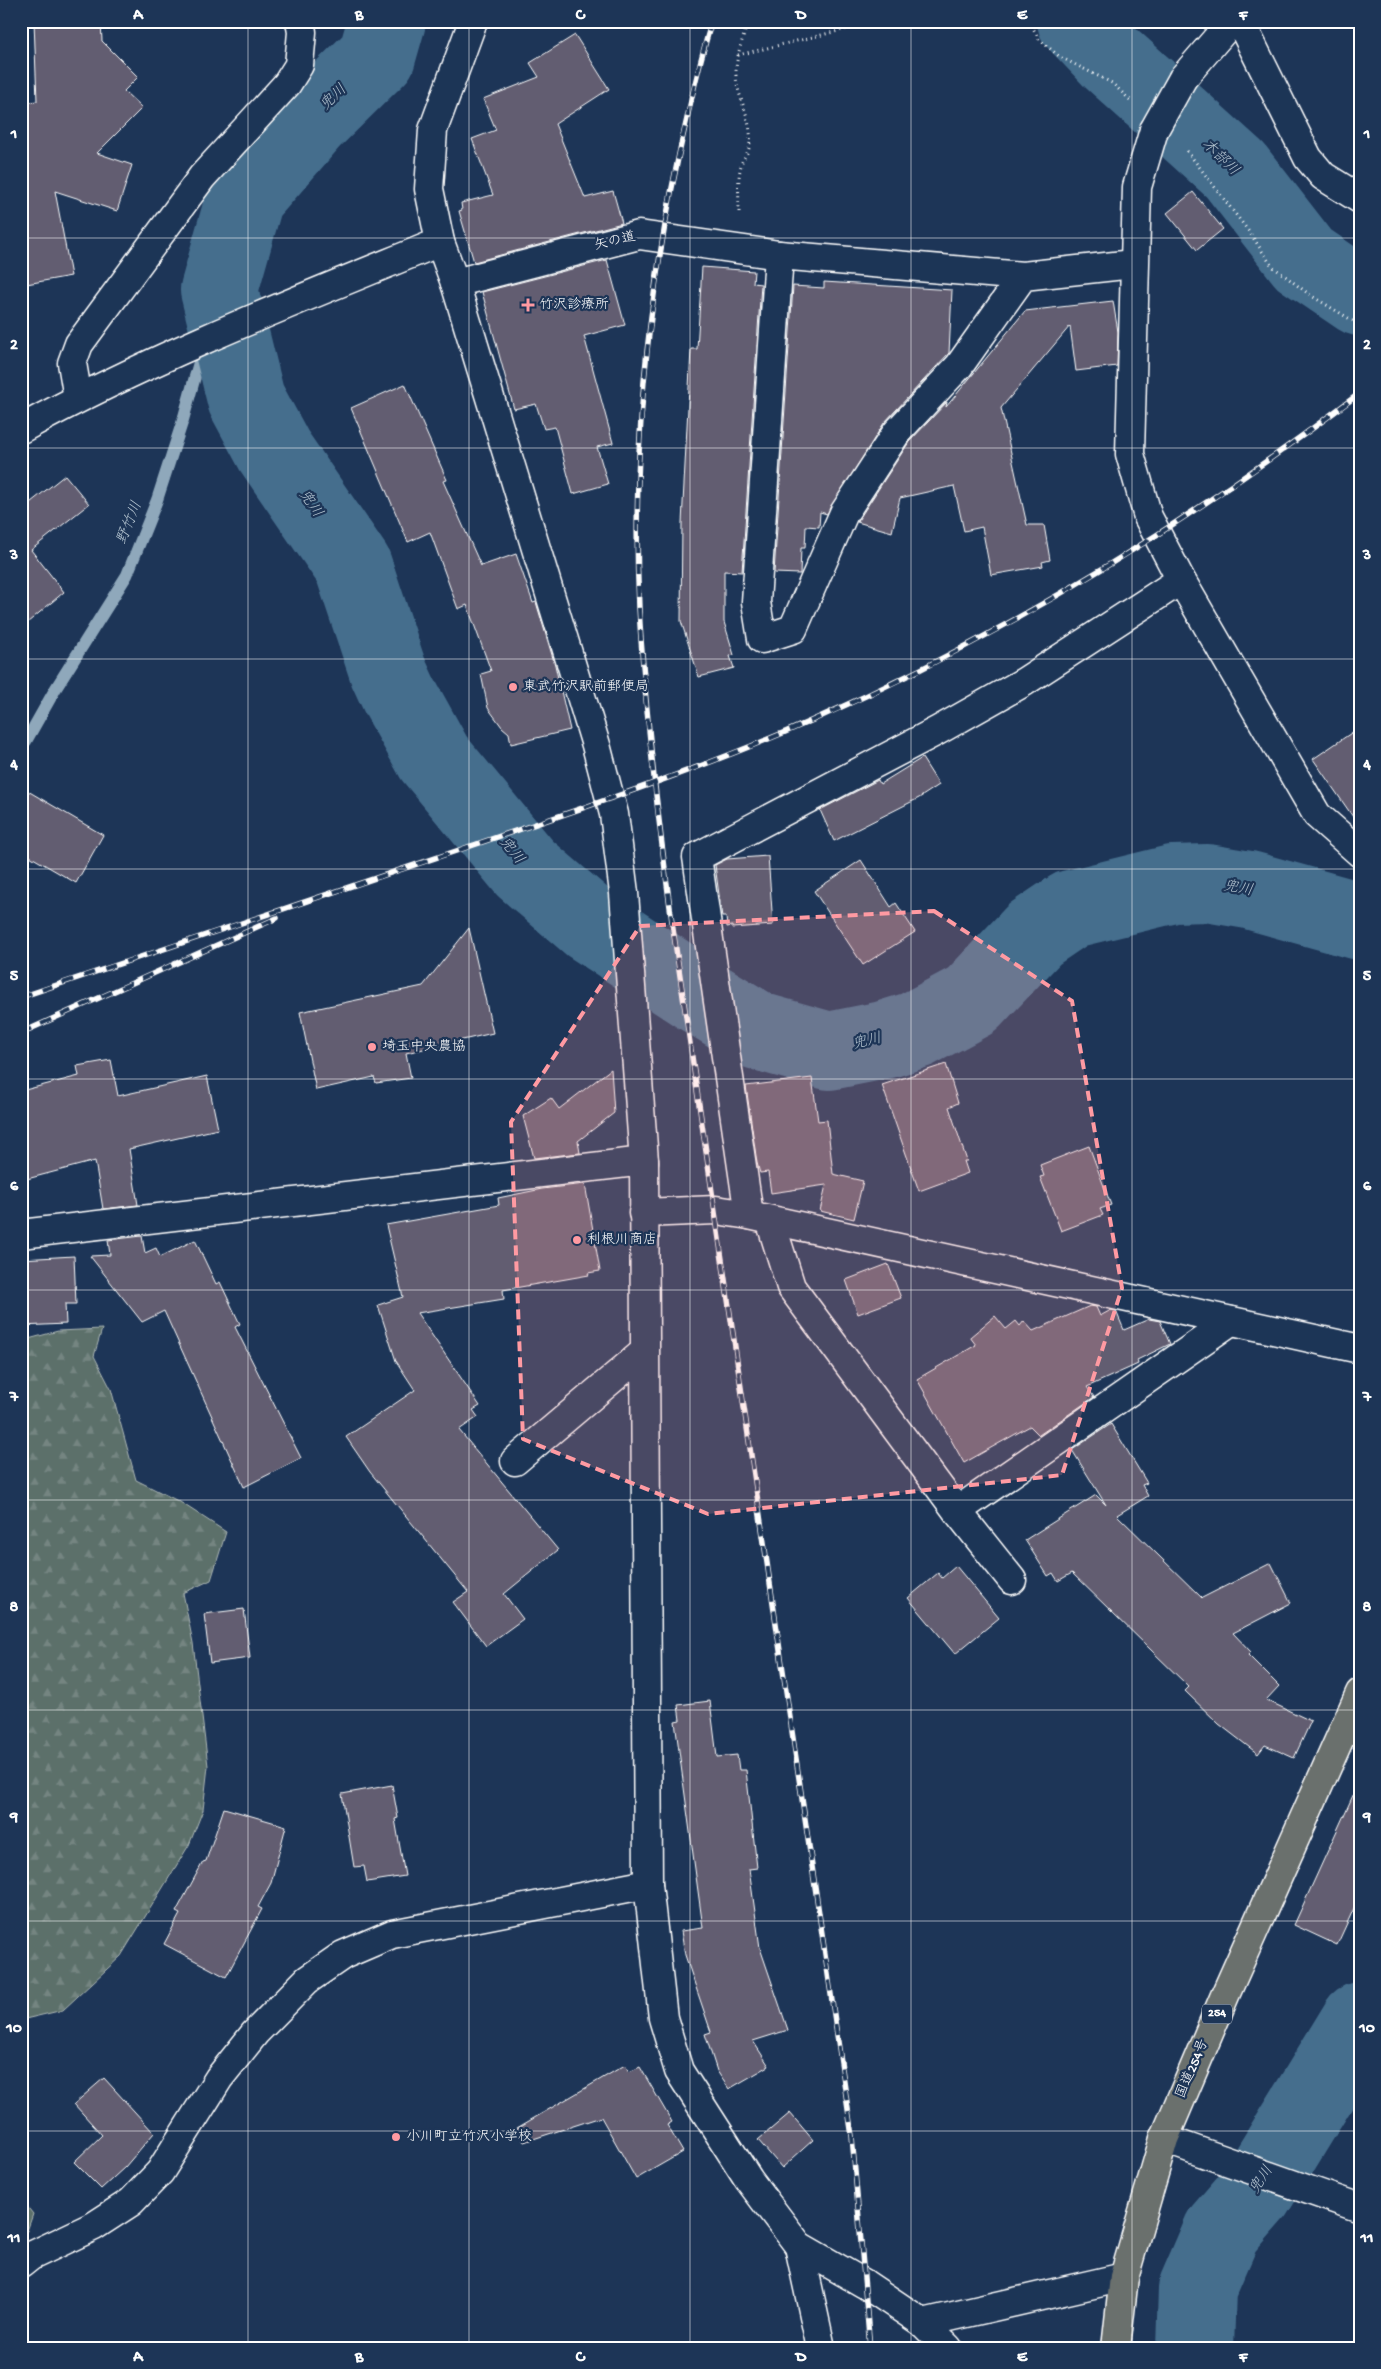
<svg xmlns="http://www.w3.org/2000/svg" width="1381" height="2369" font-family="'Gochi Hand','Klee One',sans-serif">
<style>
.forest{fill:url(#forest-firs);stroke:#aeb8b5}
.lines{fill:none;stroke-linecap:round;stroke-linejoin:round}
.stream{stroke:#8fa8bb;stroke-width:12}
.river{stroke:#456e8d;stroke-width:78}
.building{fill:#625d71;stroke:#fff}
.minor-casing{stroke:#fff;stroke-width:31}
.highway-casing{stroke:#fff;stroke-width:31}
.path{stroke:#fff;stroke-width:3;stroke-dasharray:1 4;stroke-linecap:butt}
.minor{stroke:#1d3557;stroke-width:28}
.highway{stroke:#6b706d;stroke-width:28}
.rail-casing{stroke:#fff;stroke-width:5.5}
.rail{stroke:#1d3557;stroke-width:4;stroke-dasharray:11;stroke-linecap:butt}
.minor-bridge-casing{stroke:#fff;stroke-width:31;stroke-linecap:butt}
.minor-bridge{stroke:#1d3557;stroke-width:28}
.marked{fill:#ff9aa2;fill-opacity:0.2;stroke:#ff9aa2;stroke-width:4;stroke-dasharray:10 6;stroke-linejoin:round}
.grid{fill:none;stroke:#fff;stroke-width:1;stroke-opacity:0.55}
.poi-dot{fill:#ff9aa2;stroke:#1d3557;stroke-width:2}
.labels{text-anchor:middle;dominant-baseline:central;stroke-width:4.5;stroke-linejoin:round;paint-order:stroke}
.shield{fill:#1d3557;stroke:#bbc2cd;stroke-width:1}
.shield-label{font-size:12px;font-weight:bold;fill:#fff}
.street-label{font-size:14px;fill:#fff;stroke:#1d3557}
.poi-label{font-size:14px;fill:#fff;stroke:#1d3557;text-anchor:start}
.water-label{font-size:15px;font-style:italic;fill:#b5c5d1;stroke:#1d3557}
.neatline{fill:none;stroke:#fff;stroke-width:2}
.grid-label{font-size:16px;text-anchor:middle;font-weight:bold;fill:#fff}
</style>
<defs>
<pattern id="forest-firs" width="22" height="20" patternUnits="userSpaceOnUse" patternTransform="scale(1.25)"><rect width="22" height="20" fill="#5c706b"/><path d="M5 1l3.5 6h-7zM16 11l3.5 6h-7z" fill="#748581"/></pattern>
</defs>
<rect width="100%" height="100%" fill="#1d3557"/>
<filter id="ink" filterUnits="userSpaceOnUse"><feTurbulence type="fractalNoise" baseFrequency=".02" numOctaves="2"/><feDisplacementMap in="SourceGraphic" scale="10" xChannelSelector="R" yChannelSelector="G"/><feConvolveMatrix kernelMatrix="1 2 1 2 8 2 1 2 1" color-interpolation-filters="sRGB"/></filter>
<g filter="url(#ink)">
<g class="forest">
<path d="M102,1329l-8,27 17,33 25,91 44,22 46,30 -15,48 -28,13 10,50 15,123 -5,44 -14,35 -68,111 -58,54 -42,10v-679l37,-10z"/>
<path d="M21,2199l12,15 -6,17 -6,4z"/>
</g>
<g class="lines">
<path class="stream" d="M21,745l5,-4 30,-53 71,-113 30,-75 26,-80 36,-130"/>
<g class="river">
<path d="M387,21l-10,35 -66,65 -66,76 -26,93 27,109 28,52 79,115 35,105 11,24 35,63 91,110 65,56 109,71 59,36 71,20 55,-11 32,-10 56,-30 62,-66 37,-25 102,-25 34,-1 42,7 111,31"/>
<path d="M1076,21l36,38 123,111 69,89 56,38"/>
<path d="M1195,2348l2,-59 25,-58 32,-37 106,-173"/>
</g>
</g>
<g class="building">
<path d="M34,21h67l1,20 36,36 -14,14 18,17 -45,45 35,12 -15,46 -62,-20 16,85 -50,9v-192l8,9 8,-1z"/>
<path d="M575,35l34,54 -54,35 30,74 28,-7 9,32 -148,39 -15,-51 3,-1 -1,-7 32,-8 -21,-56 24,-9 -13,-31 56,-22 -9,-14z"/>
<path d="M1193,192l30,37 -26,21 -30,-37z"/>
<path d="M607,260l18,65 -41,11 29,107 -16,4 11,37 -35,10 -18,-67 -11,2 -8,-25 -22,5 -32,-117z"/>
<path d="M702,267l52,4 -1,12 8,1 -19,288 -18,-1v51l10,33 -4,1 4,12 -35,9 -18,-56 1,-98 9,-174h6z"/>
<path d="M824,282l128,8 -3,63 -65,70 -57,91 -7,-2 -1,15 -13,-1 -1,22h-4l-1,26 -26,-1 19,-287 31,2z"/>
<path d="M1113,301l5,31 -1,34 -41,5 -6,-45 -69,82 26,117h17l6,35 -8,2 1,4 -52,9 -9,-48 -18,4 -10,-45 -54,12 -8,34 -35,-10 52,-80 38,-40 -1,5 79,-96z"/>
<path d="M405,384l42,96 -4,1 38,85 35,-12 17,49 3,-1 19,63 15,65 -59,14 -2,-11 -7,-6 -14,-19 -7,-34 10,-3 -24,-66 -9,4 -28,-77 -22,10 -57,-134z"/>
<path d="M65,475l24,29 -58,46 33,42 -43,36v-118z"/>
<path d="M1360,727v100l-47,-68z"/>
<path d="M922,758l17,27 -20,13 -85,43 -14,-31 58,-30 2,4z"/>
<path d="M21,787l82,48 -27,48 -55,-32z"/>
<path d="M768,856l5,69 -41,3v-2l-5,1 -1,-10h-4l-7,-52 12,-6z"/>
<path d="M861,860l30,47 5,-4 19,29 -52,33 -49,-74z"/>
<path d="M469,928l24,105 -87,20 5,25 -35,5 -2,-6 -58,13 -16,-78 123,-26z"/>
<path d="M111,1060l7,36 89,-20 11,53 -89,20 9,56 -35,4 -8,-48 -68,18 -6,-22v-66l58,-15 -2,-10z"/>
<path d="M946,1064l12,39 -9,4 18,54h-3l4,12 -49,18 -37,-106z"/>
<path d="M611,1069l3,44 -36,28 2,12 -46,5 -11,-42 28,-18 8,11z"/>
<path d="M812,1078l6,43 9,-1 6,54 30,7 -9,38 -34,-8 6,-26 -55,8 -3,-21 -8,1 -3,-10 -11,-77z"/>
<path d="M1089,1146l22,59 -11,4 3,6 -42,16 -21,-54 4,-1 -4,-11z"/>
<path d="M585,1184l15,87 -12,2 1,2 -86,15 1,9 -87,14 63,93 -7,4 5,7 -19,13 99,120 -54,44 19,25 -37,27 -33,-44 15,-10 -98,-120 -24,-35 69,-47 -19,-29 -18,-56 25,-8 -17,-72 113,-20 -1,-7 44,-9z"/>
<path d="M142,1236l3,17 11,-5 4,9 35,-17 21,44 4,-2 20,42 -5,3 66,131 -57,29 -80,-176 -22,11 -52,-66 20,-1 -2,-15z"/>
<path d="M74,1256l2,48h-11l1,20 -45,2v-67z"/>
<path d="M888,1264l13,34 -43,16 -12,-34z"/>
<path d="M1090,1306l6,1 4,9 11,-6 5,1 8,19 25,-11 11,2 10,23 -33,16 1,4 -51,23 7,10 -55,38 -9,-9 -66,37 -47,-84 59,-34 -6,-8 25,-21 11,13 10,-8 4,5 4,-5 9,10z"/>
<path d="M1111,1424l36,59 -5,2 6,11 -31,19 85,83 69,-35 20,40 -58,30 18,19 -3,3 31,31 -13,14 45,21 -17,37 -29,-13 -7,9 -39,-30 -34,-33 4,-4 -117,-114 -14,8 -5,-8 -5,3 -23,-36 71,-45 10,10 -34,-55z"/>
<path d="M956,1566l43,52 -44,36 -47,-56 30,-25 4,5z"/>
<path d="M244,1609l6,49 -40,5 -6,-49z"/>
<path d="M710,1701l7,56 20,-2 2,15h7l11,98 -8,1 11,79 28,82 -35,11 16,25 -40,23 -12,-18 -12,-37 6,-2 -26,-77 -4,-24 22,-3 -28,-207 5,-1 -2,-15z"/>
<path d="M1360,1780v115l-23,50 -43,-20z"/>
<path d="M392,1785l6,33 -3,1 10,57 -38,6 -3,-16 -10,1 -12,-73z"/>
<path d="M224,1808l62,18 -15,57 -13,24 4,2 -36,68 -62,-33 16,-30 -4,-2 27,-50 3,-1z"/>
<path d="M625,2065l4,7 11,-5 32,55 -5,3 16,27 -47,27 -35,-62 -77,25 -7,-14z"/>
<path d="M104,2078l50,55 -29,34 -24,22 -27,-27 28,-27 -28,-31z"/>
<path d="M790,2113l23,27 -31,28 -24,-28z"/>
</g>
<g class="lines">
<defs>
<g id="minor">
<path d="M473,21l-40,109 -4,59 11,53 15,41 141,462 18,69 10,79 20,268 4,723 15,134 16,53 70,109 50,66 66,38 58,39 25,25"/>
<path d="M1240,21l68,137 15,18 37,23"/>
<path d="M1183,78l49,-57"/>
<path d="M1154,130l-17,57 -7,267 18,63 33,63 136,235 43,38"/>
<path d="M1023,276l-64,90 -62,66 -53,81 -51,116 -31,10 -6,-37 23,-347 244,21 110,-12"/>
<path d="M455,283l184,-48 140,20"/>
<path d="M78,398l-6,-35 7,-19 123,-167 85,-93 12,-19 3,-33 -2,-11"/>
<path d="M21,429c135,-74 277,-129 419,-187"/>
<path d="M643,1213l73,-3 33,5 611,134"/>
<path d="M749,1215l-52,-358 240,-126 87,-49 157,-102"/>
<path d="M770,1220l21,67 166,224 55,69"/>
<path d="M21,1234l623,-73"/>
<path d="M515,1461l129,-109"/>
<path d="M957,1511l274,-190"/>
<path d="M1164,2139l196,69"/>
<path d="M799,2246l22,102"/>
<path d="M21,2264l10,-8 63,-30 37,-24 29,-30 59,-94 36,-45 52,-53 36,-25 49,-21 256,-50"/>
<path d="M923,2323l201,-46"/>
</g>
<path id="highway" d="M1116,2348l8,-71 40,-138 62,-146 134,-300"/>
</defs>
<use href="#minor" class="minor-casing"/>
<use href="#highway" class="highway-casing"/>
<g class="path">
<path d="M1029,21l10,18 21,18 52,26 18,17"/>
<path d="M738,55l117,-28 13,-6"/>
<path d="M1187,151l63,82 22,33 38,29 50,30"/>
<path d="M739,212c0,-16 -2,-35 3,-50 2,-5 6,-9 7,-14 6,-24 -11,-48 -13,-71 -1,-20 7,-37 12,-56"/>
</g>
<use href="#minor" class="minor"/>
<use href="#highway" class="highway"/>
<defs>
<g id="rail">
<path d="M712,21c-10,31 -17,62 -24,93 -38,161 -57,329 -49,494 6,105 19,210 33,314l180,1214 18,212"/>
<path d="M21,997c148,-50 296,-99 444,-149 117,-40 235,-78 348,-128 195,-86 377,-198 547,-327"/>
<path d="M21,1033l256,-115"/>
</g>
</defs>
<use href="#rail" class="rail-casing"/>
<use href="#rail" class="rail"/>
<defs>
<path id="minor-bridge" d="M1154,130l29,-52"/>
</defs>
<use href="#minor-bridge" class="minor-bridge-casing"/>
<use href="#minor-bridge" class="minor-bridge"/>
</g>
</g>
<path class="marked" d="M934,911l138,90 50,287 -60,187 -354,39 -185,-75 -12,-317 129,-196z"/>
<path class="grid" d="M248,21v2327M469,21v2327M690,21v2327M911,21v2327M1132,21v2327M21,238h1339M21,448h1339M21,659h1339M21,869h1339M21,1079h1339M21,1290h1339M21,1500h1339M21,1710h1339M21,1921h1339M21,2131h1339"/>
<g class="poi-dot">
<path d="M525.5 297.5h5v5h5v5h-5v5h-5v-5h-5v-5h5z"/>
<circle cx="513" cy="687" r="5"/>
<circle cx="372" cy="1047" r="5"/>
<circle cx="577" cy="1240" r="5"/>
<circle cx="396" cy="2137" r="5"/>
</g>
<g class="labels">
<rect class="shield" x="1202" y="2004.5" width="30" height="19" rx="4"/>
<g class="shield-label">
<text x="1217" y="2014">254</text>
</g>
<g class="street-label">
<text transform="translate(615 242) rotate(-13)">矢の道</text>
<text transform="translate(1193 2069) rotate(-67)">国道254号</text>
</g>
<g class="poi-label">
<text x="539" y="305">竹沢診療所</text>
<text x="523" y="687">東武竹沢駅前郵便局</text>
<text x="382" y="1047">埼玉中央農協</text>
<text x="587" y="1240">利根川商店</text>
<text x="406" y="2137">小川町立竹沢小学校</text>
</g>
<g class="water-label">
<text transform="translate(334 98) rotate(-44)">兜川</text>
<text transform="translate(1220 158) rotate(44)">木部川</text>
<text transform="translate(310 504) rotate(55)">兜川</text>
<text transform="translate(130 523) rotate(-68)">野竹川</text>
<text transform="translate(511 851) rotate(51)">兜川</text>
<text transform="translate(1238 889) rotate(10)">兜川</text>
<text transform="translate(867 1042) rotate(-14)">兜川</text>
<text transform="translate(1262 2180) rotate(-57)">兜川</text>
</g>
</g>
<rect width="1381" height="2369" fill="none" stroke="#1d3557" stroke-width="55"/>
<rect x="28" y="28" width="1326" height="2314" class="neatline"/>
<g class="grid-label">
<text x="138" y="19">A</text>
<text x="359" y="19">B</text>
<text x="580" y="19">C</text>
<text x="801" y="19">D</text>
<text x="1022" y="19">E</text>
<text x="1243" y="19">F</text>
<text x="14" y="138">1</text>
<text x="1367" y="138">1</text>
<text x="14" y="349">2</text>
<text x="1367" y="349">2</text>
<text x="14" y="559">3</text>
<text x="1367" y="559">3</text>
<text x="14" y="769">4</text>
<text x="1367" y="769">4</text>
<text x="14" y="980">5</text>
<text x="1367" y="980">5</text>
<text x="14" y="1190">6</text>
<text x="1367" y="1190">6</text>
<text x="14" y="1401">7</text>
<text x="1367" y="1401">7</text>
<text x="14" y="1611">8</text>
<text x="1367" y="1611">8</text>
<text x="14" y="1821">9</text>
<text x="1367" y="1821">9</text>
<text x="14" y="2032">10</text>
<text x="1367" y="2032">10</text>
<text x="14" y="2242">11</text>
<text x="1367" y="2242">11</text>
<text x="138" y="2361">A</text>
<text x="359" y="2361">B</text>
<text x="580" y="2361">C</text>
<text x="801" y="2361">D</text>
<text x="1022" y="2361">E</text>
<text x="1243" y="2361">F</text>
</g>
</svg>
